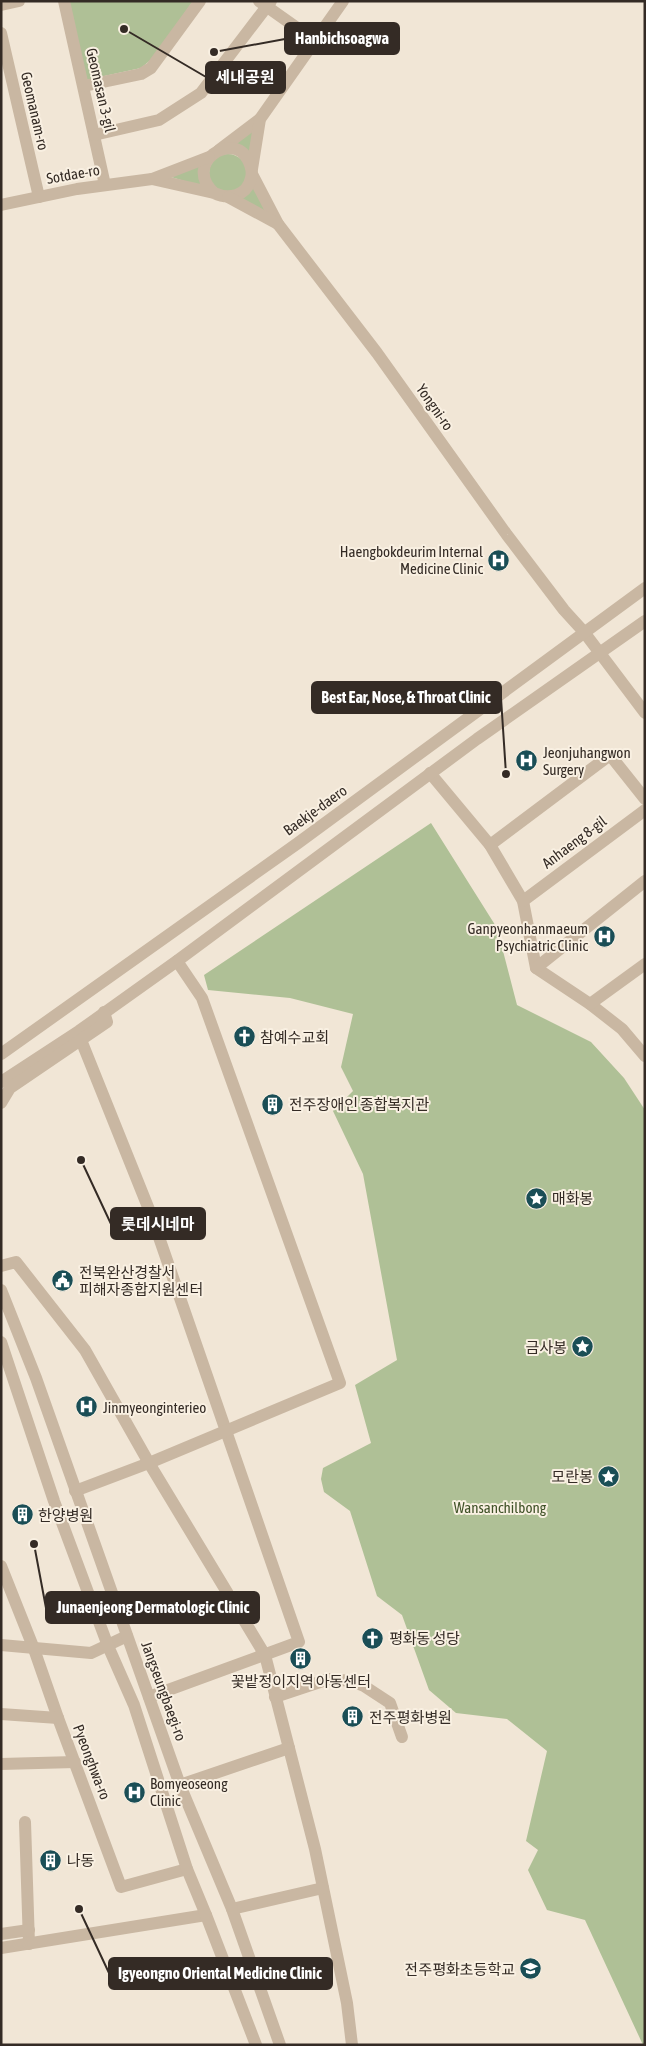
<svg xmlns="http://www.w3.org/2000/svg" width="646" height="2046" font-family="'Asap Condensed','Noto Sans KR',sans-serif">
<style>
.green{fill:#afc096}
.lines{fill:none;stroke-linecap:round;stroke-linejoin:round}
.minor{stroke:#c9b7a2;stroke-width:12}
.tertiary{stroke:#c9b7a2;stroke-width:12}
.labels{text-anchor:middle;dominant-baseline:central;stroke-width:4;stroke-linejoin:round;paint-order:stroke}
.street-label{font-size:15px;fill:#342b25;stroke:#f9f0e2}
.poi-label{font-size:15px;fill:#342b25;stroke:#f9f0e2;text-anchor:start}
.park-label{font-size:15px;fill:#405228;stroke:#f9f0e2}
.leader{fill:none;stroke:#342b25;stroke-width:2}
.callout-dot{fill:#342b25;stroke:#f9f0e2;stroke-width:2}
.callout{fill:#342b25;stroke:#342b25;stroke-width:2}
.callout-label{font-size:16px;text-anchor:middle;font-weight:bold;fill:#fff}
</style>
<rect width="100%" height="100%" fill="#f1e6d6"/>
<g class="green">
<path d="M68,1h125l-40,57 -12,10 -55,12z"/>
<path d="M259,117l-8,45 -19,-17z"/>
<circle cx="228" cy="173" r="19"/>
<path d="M200,164l4,23 -33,-10z"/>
<path d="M253,179l18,36 -33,-18z"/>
<path d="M431,823l66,105 20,77 74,37 33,36 21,32v935h-2l-58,-125 -38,-10 -19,-40 10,-20 -12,-9 21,-90 -40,-32 -51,-6 -27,-23 -27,-75 -25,-19 -27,-85 -26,-19 -3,-13 2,-11 48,-25 -16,-58 42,-25 -34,-186 -30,-63 20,-20 -12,-24 12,-53 -63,-16 -82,-8 -4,-15z"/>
</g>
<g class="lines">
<g class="minor">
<path d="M64,1l41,184"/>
<path d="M259,1l55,39"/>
<path d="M1,5l18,-4"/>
<path d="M1,33l38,164"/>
<path d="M84,86l57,-12 10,-6 49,-67"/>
<path d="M94,135l65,-15 42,-27 70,-92"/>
<path d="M430,773l60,72 33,56 13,67 54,36 32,25 23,27"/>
<path d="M490,845l120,-90 35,44"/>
<path d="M523,901l122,-91"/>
<path d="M536,968l109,-87"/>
<path d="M590,1004l55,-40"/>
<path d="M81,1040l71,177 147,425 -150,55"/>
<path d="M1,1266l15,-4 69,88 64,113 116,192 50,194 32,154 5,42"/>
<path d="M75,1491l74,-28 191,-80 -138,-385 -25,-37"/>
<path d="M1,1566l33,83 24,69 63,169 66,-18"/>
<path d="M1,1645l90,8 36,-17"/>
<path d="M275,1697l54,-18 22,2 13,5 26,17 12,34"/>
<path d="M1,1714l57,4"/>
<path d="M1,1764l74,-2"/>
<path d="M180,1785l109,-37"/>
<path d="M25,1822l4,122"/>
<path d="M232,1909l91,-21"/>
<path d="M1,1934l28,-4"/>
<path d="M1,1948l205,-33"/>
</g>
<g class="tertiary">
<path d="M219,150l41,-31"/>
<path d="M252,169l8,-50 83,-118"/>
<path d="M252,174l26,50 99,129 130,182 57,75 20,22 61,81"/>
<path d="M152,179l62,14c15,7 33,3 37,-15 2,-7 0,-12 -3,-18 -15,-30 -66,3 -34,33"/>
<path d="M228,197l50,27"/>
<path d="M1,205l76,-16 75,-10 57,-22"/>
<path d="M1,1054l297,-211 347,-255"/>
<path d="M1,1082l78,-51 98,-70 300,-222 168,-118"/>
<path d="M1,1103l9,-15 97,-66 -3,-10"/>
<path d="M1,1290l35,88 144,407 52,124 48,136"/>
<path d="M1,1342l53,159 54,145 26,59 53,164 19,46 50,130"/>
</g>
</g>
<defs>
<symbol id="hospital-disc" viewBox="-11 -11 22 22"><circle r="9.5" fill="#1a4e56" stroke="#f9f0e2"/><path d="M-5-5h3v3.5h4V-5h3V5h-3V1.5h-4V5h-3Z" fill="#fff"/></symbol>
<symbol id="church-disc" viewBox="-11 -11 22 22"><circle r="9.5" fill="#1a4e56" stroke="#f9f0e2"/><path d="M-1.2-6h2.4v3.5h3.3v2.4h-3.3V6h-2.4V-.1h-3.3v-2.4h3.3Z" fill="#fff"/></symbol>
<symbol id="building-disc" viewBox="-11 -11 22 22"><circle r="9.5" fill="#1a4e56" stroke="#f9f0e2"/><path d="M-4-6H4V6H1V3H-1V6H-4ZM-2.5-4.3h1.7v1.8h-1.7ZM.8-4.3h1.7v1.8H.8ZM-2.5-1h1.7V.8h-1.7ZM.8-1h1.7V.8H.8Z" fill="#fff"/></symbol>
<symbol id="sight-disc" viewBox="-11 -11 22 22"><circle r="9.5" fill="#1a4e56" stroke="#f9f0e2"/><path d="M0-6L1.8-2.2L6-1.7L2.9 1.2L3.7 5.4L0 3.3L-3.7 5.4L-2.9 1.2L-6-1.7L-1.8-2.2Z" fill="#fff"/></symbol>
<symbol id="civic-disc" viewBox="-11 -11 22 22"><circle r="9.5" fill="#1a4e56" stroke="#f9f0e2"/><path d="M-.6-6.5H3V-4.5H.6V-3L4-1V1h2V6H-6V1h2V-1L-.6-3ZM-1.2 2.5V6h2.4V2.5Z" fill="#fff"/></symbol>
<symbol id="school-disc" viewBox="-11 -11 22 22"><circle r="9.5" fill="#1a4e56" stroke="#f9f0e2"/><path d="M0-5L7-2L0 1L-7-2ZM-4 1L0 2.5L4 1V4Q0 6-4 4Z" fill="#fff"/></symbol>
</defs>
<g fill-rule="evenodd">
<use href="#hospital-disc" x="486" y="548" width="25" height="25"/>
<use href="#hospital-disc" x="514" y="748" width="25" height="25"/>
<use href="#hospital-disc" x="592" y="924" width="25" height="25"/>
<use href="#church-disc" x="232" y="1024" width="25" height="25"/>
<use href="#building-disc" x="260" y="1092" width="25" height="25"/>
<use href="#sight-disc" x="524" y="1186" width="25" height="25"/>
<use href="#civic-disc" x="50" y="1268" width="25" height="25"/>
<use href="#sight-disc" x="570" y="1334" width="25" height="25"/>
<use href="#hospital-disc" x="74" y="1394" width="25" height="25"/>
<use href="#sight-disc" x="596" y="1464" width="25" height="25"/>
<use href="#building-disc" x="10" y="1502" width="25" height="25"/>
<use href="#church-disc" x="360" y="1626" width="25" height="25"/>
<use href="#building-disc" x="288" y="1646" width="25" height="25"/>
<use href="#building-disc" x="340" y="1704" width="25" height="25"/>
<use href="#hospital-disc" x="122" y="1780" width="25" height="25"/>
<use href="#building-disc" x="38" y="1848" width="25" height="25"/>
<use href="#school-disc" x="518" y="1956" width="25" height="25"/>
</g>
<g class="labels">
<g class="street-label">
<text transform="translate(101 90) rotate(77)">Geomasan 3-gil</text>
<text transform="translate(35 111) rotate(77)">Geomanam-ro</text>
<text transform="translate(73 174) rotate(-10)">Sotdae-ro</text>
<text transform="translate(435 407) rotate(55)">Yongni-ro</text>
<text transform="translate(315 810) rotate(-36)">Baekje-daero</text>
<text transform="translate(574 842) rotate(-37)">Anhaeng 8-gil</text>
<text transform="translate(164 1691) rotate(70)">Jangseungbaegi-ro</text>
<text transform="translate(92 1762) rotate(69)">Pyeonghwa-ro</text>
</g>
<g class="poi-label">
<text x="483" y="551" text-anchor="end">Haengbokdeurim Internal<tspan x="483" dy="17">Medicine Clinic</tspan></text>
<text x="543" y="752">Jeonjuhangwon<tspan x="543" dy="17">Surgery</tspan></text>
<text x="588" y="928" text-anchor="end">Ganpyeonhanmaeum<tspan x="588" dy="17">Psychiatric Clinic</tspan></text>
<text x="260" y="1037">참예수교회</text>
<text x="289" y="1104">전주장애인 종합복지관</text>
<text x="552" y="1198">매화봉</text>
<text x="79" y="1272">전북완산경찰서<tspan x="79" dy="17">피해자종합지원센터</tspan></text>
<text x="567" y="1347" text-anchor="end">금사봉</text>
<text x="103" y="1407">Jinmyeonginterieo</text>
<text x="593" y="1476" text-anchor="end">모란봉</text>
<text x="38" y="1515">한양병원</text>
<text x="389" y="1638">평화동 성당</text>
<text x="301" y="1681" text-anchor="middle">꽃밭정이지역 아동센터</text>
<text x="369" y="1717">전주평화병원</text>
<text x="150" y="1783">Bomyeoseong<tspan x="150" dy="17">Clinic</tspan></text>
<text x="67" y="1860">나동</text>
<text x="515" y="1969" text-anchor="end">전주평화초등학교</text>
</g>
<g class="park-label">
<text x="500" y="1507">Wansanchilbong</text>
</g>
</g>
<path class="leader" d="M214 52L285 39M124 29L206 77M506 774L501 698M81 1160L111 1224M34 1544L46 1608M79 1909L109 1973"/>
<g class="callout-dot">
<circle cx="214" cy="52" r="5"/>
<circle cx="124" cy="29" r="5"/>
<circle cx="506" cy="774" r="5"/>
<circle cx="81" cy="1160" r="5"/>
<circle cx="34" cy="1544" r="5"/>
<circle cx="79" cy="1909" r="5"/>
</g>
<g class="callout">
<rect x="285" y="23" width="114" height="31" rx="5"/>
<rect x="206" y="62" width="79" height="31" rx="5"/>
<rect x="312" y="682" width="189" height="31" rx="5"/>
<rect x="111" y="1208" width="94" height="31" rx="5"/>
<rect x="46" y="1592" width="213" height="31" rx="5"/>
<rect x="109" y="1958" width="223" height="31" rx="5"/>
</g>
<g class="callout-label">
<text x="342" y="44">Hanbichsoagwa</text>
<text x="245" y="83">세내공원</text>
<text x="406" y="703">Best Ear, Nose, &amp; Throat Clinic</text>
<text x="158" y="1230">롯데시네마</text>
<text x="153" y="1613">Junaenjeong Dermatologic Clinic</text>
<text x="220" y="1979">Igyeongno Oriental Medicine Clinic</text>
</g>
<rect width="646" height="2046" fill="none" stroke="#342b25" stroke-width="5"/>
</svg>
